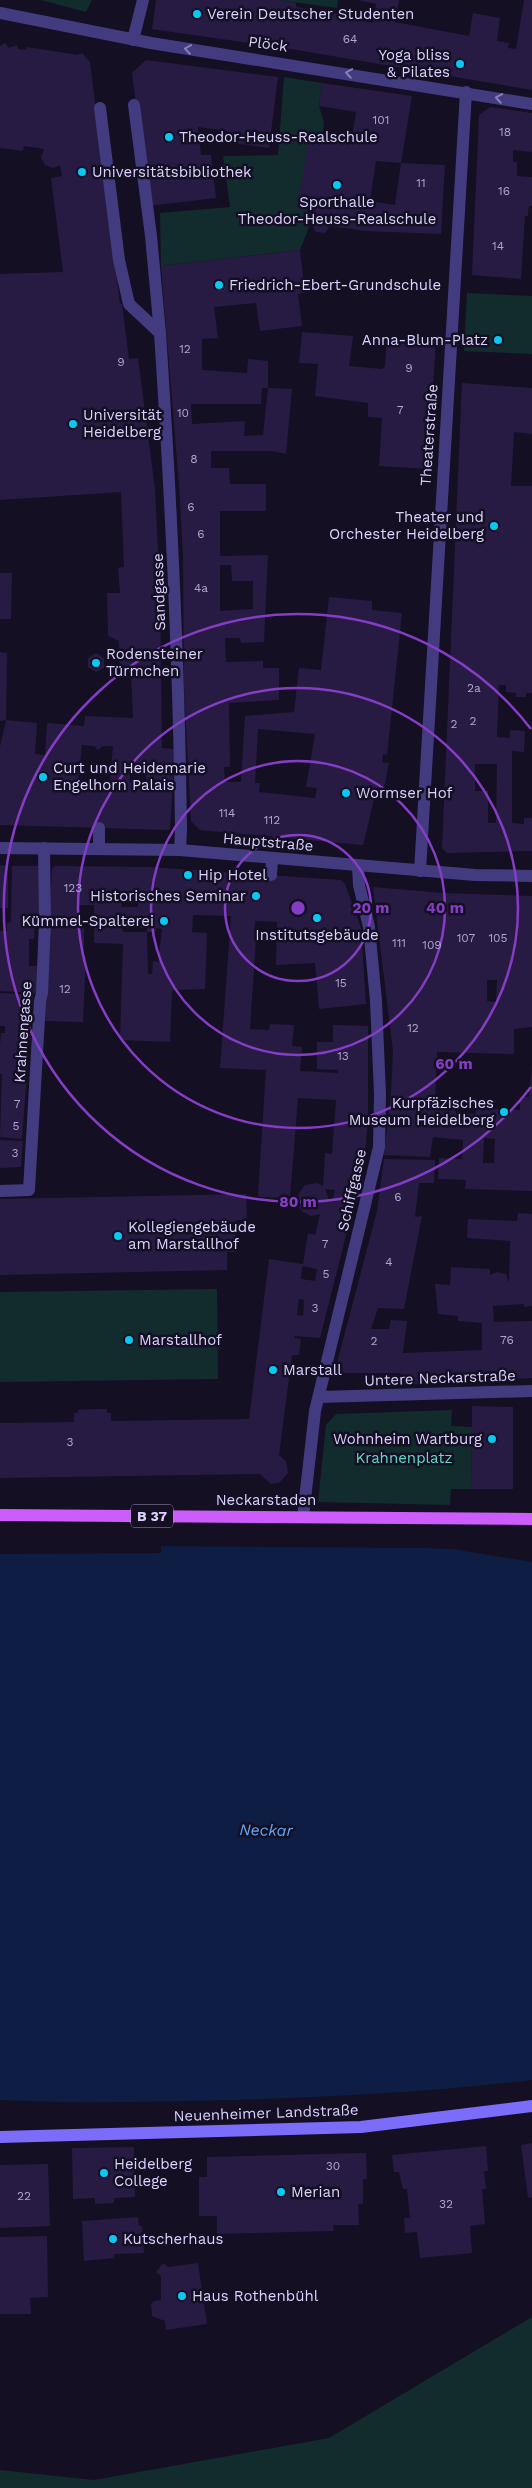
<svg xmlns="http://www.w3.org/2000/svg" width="532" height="2488" font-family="'Work Sans',sans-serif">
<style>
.green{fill:#122b2d}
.water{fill:#0d1d43}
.building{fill:#271b43;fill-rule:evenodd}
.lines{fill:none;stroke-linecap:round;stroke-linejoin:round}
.pedestrian{stroke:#433b80;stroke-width:12}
.minor{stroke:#433b80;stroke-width:12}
.secondary{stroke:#7b6cfa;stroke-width:12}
.primary{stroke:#cc5dfa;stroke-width:12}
.oneway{stroke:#877fb9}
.ring{fill:none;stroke:#853dc5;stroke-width:2.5}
.poi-dot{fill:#08c9f4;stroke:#140f23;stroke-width:2}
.labels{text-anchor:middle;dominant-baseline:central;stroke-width:5;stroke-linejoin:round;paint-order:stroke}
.number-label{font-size:12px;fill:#aea4cf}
.shield{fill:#140f23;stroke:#9f98bc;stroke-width:1}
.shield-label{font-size:14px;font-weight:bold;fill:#dbd2fe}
.poi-label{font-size:15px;fill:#dbd2fe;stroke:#140f23;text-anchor:start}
.street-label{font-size:15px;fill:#dbd2fe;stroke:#140f23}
.park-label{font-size:15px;fill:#60dbc7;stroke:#140f23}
.water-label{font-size:16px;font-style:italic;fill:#63a8fa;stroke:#140f23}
.centre{fill:#853dc5;stroke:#140f23;stroke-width:2.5}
.ring-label{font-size:15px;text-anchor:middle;font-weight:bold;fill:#853dc5;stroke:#140f23;stroke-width:5;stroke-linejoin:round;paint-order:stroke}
</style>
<rect width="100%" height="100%" fill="#140f23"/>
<g class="green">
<path d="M41,0h51l-6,12z"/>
<path d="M277,0h61l-1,8z"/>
<path d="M284,77l38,6 -3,23 5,16 -9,90 -15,38 -139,16 -1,-53 70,-6 -7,-51 55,-1z"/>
<path d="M467,293l65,3v58l-68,-3z"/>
<path d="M217,1289l1,90 -218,3v-90z"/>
<path d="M452,1410l-1,16 21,1 -1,62h-20l-1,16 -132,-3 8,-77 10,-11z"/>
<path d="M532,2317v171h-532v-18l94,10 235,-42z"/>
</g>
<path class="water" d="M161,1546l264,2 28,1 79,13v518c-98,12 -199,17 -298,20 -78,2 -156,4 -234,0v-546l161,-1z"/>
<g class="building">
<path d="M156,0h121l19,3v4l58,9 -1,3 20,4 3,-19 -18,-4h41l-4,22 42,8 32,6 4,-23 27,5 -3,23 12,2 -1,5 8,1 8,-49h8v90l-241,-41 -139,-20z"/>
<path d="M4,43l3,1 1,4 9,-3 1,4 7,1 2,-3 51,8 4,-2 8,9 29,235 1,7h2l7,55 9,-1 17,131 5,102 2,157 13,1 -5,81 -170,-5v-78l6,-27 31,3 -2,31 10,1 2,-32 37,3 1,-10 48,2 -2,-47h-11l-1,-30 -11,-5 -1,-43h13l-2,-25 6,-1 -3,-75 -121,8v-226l63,-2 -12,-94 11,-2 -2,-11 -7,3 -8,-3 -4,-7 3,-9 -20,-3 -1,5 -23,-3v-102zM82,745l12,1 4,4 5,-4h10l-3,37h-32zM132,765l15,1 -1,18 -17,-2z"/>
<path d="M146,60l132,17 -9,71 -43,-6 1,-11 -29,-4 3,28h10l5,43 -67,8 -17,-133z"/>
<path d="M322,83l90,13 -11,67 44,2 -4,69 -75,-3 -36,-5 -5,7 -9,-1 -3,-4 3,-16 -19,-3 13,-77 42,6 4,-26 -37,-6zM376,161l25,2 -6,42 -25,-4z"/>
<path d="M490,107l42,6v39l-19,-2v12h4v14l15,1v29h-3l-1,10h-3l-4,63 -49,-4 7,-160z"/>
<path d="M300,250l5,43 -7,1 4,32 -42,5 -4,-28 -42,4 4,31 -16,1v31l45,3 1,-14 20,2v27l24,1 -6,65 -14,-3h-61v17h18l1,16h36v27h-46v45l48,-1 -4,87 -23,1 -1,-5h-15l1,24 37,-1v7h16v32l-50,3 1,64h-6l1,15h16l4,-66 49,-4 5,-44 22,2 8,-73 43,4v9l30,3 -15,142 -4,-1 -1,8 7,1 -5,26 -7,-2 -14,58 -163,-15 -9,-9 -7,-134 -1,-130 -4,-72 -18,-219zM262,388h6l-5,47 -19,1 1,-15 -53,3 -1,-20h70zM220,565h11l1,16h21v28l-33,2zM258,729l57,5 -9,53 11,1 -2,10 -56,-6 1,-9h-5z"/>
<path d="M302,332l51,4 -4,30 33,3 3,-3 2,-28 49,2 -8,129 -49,-3 3,-48 -14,-1v-14l-53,-7 3,-32 -19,-1z"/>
<path d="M462,383l70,5v46l-18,-2 -3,54h21v207h-6v4h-10v-4l-10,-1v-7h-7l-2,52 13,1v-8l15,1 -1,21 -12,-1v72l12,1v-6h8v33l-85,2 -5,-5zM475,764h22l-1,59h-8v-32h-13z"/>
<path d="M0,573h12l-1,46h-11z"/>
<path d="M0,652l7,1 -1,67 -6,1z"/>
<path d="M96,653l8,5v10l-8,4 -8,-5v-9z"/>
<path d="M0,865l8,1v42h-8z"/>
<path d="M12,866h27l1,54 -9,2v3h4l-1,14h-5v27h9l-2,27 -36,-2v-60h7v-8l4,-1z"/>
<path d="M55,866l96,1 190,13 4,4 16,44 5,76 -47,5 -4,-46 -39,2 1,-43 -22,-1 -1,18h2l-6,90 19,1 1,-6 24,1 -2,21 10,1 -2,24 38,2v-3l-21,-1v-27h16v-17l35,1v92l-3,36 -8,38 -37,146 -25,-2 -1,2 7,1 -2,16h-7l-13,100 7,6 2,12 -9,10 -8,1 -11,-10 -260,4v-55l74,-1v-9h4v-3l18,-1h11v4h4v8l138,-2 20,-160 34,5 5,-31 7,2 5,-21 -9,2 -8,-4 -4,-5 -1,-12 7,-10 12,-2 6,3 2,-33 7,1 4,-54 -38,-2 -8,100 -31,-1 -1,-3 8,-124 -46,-2 11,-152 -38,-1 -1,17 15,1 -2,56 -33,1 -2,52 -50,-2 3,-96 -29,-1v-38h-17v10l5,2 2,6v33l2,1 -3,65 -39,-1 8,-152zM121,901h17v6h-16zM122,928h25v4h-24zM156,928l6,1 -4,33 -5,-1 -1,13h-4l-1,-42h9zM325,1189l10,1 -3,11 -3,-1zM302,1266l15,3 -2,12 -14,-2zM299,1299l5,1 -1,16 -6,-1z"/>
<path d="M373,887l70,6 89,3v131l-18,2v25l-77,-2 -2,53 20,1 1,8h20l-1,-6 45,2v-13h9l3,-30v124l-67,-2 1,-9 -28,-1 1,-21 23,1 1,-19 -30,-3 -3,20 -46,-2 7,-61 2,-43zM487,980h10l-1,22 -9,-1zM484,1138l11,1 -1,24h-11z"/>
<path d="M0,993l33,2 -11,144 -22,-2 2,-63h-2v-29l1,-12h4v-7h-5z"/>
<path d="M0,1140l23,1 -2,26 -21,1z"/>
<path d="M384,1159l51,1 -1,23h-15l-4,34 7,-1 -18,93 -26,-1 -7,21h18l2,-9 16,1 -4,32 79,-3v-27l-24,-2v-5l-20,-2 -3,-30 15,1 1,-18 39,2v6l7,-3 9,2 3,9 1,-42 -43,-3 1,-19 49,2 1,-8 14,1v92l-8,1v-3l-31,2 1,16 38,-1v57l-131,7v-12h-57l-5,-3 -2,-7 40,-152z"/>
<path d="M246,1194l1,26h-11v32h-9v18l-227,5v-76z"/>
<path d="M472,1406l41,1v82h-42z"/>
<path d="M532,2143v54l-4,1 -7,-53z"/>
<path d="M486,2146l2,25h-4l2,18h-4l3,35 -15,2 2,27 -52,5 -3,-26 -12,1 -1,-15h6l-3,-29h-4l-4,-17h-5l-2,-17z"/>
<path d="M134,2147l1,50 -21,1v5l-19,1v-6l-22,1 -1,-51z"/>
<path d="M366,2153l1,26h-4v25h-5l1,21h-26l1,6 -117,3v-18h-18v-39h8v-20z"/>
<path d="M48,2164l2,62 -50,2v-63z"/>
<path d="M138,2217l1,9h3l2,27 -30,1v4l-30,3 -2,-40z"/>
<path d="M47,2236l1,61 -18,1 1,16h-31v-77z"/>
<path d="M163,2263l5,4 30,-4 9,61 -41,6 -1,-9 -13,-5 -1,-12 3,-3 7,-1v-24l-5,-4z"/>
</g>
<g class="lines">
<g class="pedestrian">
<path d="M100,108l19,152 10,44 31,29 -9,-97 -17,-131"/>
<path d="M160,333c11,166 19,331 21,497l-1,20"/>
<path d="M0,848l180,2 295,25 57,1"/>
<path d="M99,848v-20"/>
<path d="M420,871l16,-270"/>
<path d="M271,875l1,-15"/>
<path d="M0,1191l29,-1 11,-189 2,-8 3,-72 -1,-73"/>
<path d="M319,1397l213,-6"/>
<path d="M303,1517l12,-106 64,-264 1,-53 -4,-93 -7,-74 -10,-42 -1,-18"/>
</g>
<g class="minor">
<path d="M0,13l151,30 381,61"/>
<path d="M133,40l10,-40"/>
<path d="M436,601l30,-509"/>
</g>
<path class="secondary" d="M0,2137l361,-10 171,-21"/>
<path class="primary" d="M0,1515l532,4"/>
</g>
<defs><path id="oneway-chevron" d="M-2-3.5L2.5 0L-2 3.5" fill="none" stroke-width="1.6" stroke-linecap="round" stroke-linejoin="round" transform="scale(1.25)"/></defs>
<g class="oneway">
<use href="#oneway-chevron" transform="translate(188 49) rotate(-172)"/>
<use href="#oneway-chevron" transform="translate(349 73) rotate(-171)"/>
<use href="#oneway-chevron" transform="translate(499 98) rotate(-170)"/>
</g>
<g class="ring">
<circle cx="298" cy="908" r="73"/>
<circle cx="298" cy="908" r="147"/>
<circle cx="298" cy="908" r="220"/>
<path d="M531 1087A294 294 0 1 1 531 729"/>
</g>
<g class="poi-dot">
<circle cx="197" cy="14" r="5"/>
<circle cx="460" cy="64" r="5"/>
<circle cx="169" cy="137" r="5"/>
<circle cx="82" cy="172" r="5"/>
<circle cx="337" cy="185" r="5"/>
<circle cx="219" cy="285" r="5"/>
<circle cx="498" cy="340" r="5"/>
<circle cx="73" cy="424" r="5"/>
<circle cx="494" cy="526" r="5"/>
<circle cx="96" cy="663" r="5"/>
<circle cx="43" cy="777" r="5"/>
<circle cx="346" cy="793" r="5"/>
<circle cx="188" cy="875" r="5"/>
<circle cx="256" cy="896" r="5"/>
<circle cx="317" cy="918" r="5"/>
<circle cx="164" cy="921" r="5"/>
<circle cx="504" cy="1112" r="5"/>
<circle cx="118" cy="1236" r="5"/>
<circle cx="129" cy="1340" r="5"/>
<circle cx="273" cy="1370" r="5"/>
<circle cx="492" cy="1439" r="5"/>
<circle cx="104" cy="2173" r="5"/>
<circle cx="281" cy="2192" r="5"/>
<circle cx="113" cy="2239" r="5"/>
<circle cx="182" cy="2296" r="5"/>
</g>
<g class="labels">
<g class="number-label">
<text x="350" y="39">64</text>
<text x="381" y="120">101</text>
<text x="505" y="132">18</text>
<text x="421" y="183">11</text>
<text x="504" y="191">16</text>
<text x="498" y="246">14</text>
<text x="185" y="349">12</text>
<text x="121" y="362">9</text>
<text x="409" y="368">9</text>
<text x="400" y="410">7</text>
<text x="183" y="413">10</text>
<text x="194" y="459">8</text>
<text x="191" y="507">6</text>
<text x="201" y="534">6</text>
<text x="201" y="588">4a</text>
<text x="474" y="688">2a</text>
<text x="473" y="721">2</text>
<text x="454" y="724">2</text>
<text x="227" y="813">114</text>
<text x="272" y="820">112</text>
<text x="73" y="888">123</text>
<text x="466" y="938">107</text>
<text x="498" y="938">105</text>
<text x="399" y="943">111</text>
<text x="432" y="945">109</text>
<text x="341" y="983">15</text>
<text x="65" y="989">12</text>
<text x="413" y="1028">12</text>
<text x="343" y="1056">13</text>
<text x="17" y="1104">7</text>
<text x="16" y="1126">5</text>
<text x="15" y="1153">3</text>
<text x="398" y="1197">6</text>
<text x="325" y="1244">7</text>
<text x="389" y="1262">4</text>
<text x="326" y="1274">5</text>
<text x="315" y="1308">3</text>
<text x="507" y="1340">76</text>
<text x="374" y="1341">2</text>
<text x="70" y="1442">3</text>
<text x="333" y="2166">30</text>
<text x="24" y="2196">22</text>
<text x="446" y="2204">32</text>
</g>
<rect class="shield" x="131" y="1504.5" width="42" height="23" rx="4"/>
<g class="shield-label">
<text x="152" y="1516">B 37</text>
</g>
<g class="poi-label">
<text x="207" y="14">Verein Deutscher Studenten</text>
<text x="450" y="55" text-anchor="end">Yoga bliss<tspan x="450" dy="17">&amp; Pilates</tspan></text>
<text x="179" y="137">Theodor-Heuss-Realschule</text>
<text x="92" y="172">Universitätsbibliothek</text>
<text x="337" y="202" text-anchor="middle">Sporthalle<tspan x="337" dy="17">Theodor-Heuss-Realschule</tspan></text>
<text x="229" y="285">Friedrich-Ebert-Grundschule</text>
<text x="488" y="340" text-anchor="end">Anna-Blum-Platz</text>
<text x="83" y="415">Universität<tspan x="83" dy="17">Heidelberg</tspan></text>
<text x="484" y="517" text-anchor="end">Theater und<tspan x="484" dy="17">Orchester Heidelberg</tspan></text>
<text x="106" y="654">Rodensteiner<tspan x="106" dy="17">Türmchen</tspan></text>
<text x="53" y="768">Curt und Heidemarie<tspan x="53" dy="17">Engelhorn Palais</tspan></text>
<text x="356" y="793">Wormser Hof</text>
<text x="198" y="875">Hip Hotel</text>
<text x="246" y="896" text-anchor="end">Historisches Seminar</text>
<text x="154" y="921" text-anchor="end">Kümmel-Spalterei</text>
<text x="317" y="935" text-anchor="middle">Institutsgebäude</text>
<text x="494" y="1103" text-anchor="end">Kurpfäzisches<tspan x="494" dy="17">Museum Heidelberg</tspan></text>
<text x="128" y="1227">Kollegiengebäude<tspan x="128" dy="17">am Marstallhof</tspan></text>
<text x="139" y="1340">Marstallhof</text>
<text x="283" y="1370">Marstall</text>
<text x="482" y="1439" text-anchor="end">Wohnheim Wartburg</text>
<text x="114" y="2164">Heidelberg<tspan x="114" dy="17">College</tspan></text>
<text x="291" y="2192">Merian</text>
<text x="123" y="2239">Kutscherhaus</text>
<text x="192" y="2296">Haus Rothenbühl</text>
</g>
<g class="street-label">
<text transform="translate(268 44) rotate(8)">Plöck</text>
<text transform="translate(429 435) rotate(-86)">Theaterstraße</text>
<text transform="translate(159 592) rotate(-92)">Sandgasse</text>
<text transform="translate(268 842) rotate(5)">Hauptstraße</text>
<text transform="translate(23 1032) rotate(-86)">Krahnengasse</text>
<text transform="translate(352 1190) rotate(-77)">Schiffgasse</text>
<text transform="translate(440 1378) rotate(-2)">Untere Neckarstraße</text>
<text x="266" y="1500">Neckarstaden</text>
<text transform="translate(266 2113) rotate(-2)">Neuenheimer Landstraße</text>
</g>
<g class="park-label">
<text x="404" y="1458">Krahnenplatz</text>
</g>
<g class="water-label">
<text transform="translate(266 1830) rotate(1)">Neckar</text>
</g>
</g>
<circle cx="298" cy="908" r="8" class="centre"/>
<g class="ring-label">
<text x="371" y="913">20 m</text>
<text x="445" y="913">40 m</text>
<text x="454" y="1069">60 m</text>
<text x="298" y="1207">80 m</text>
</g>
</svg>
